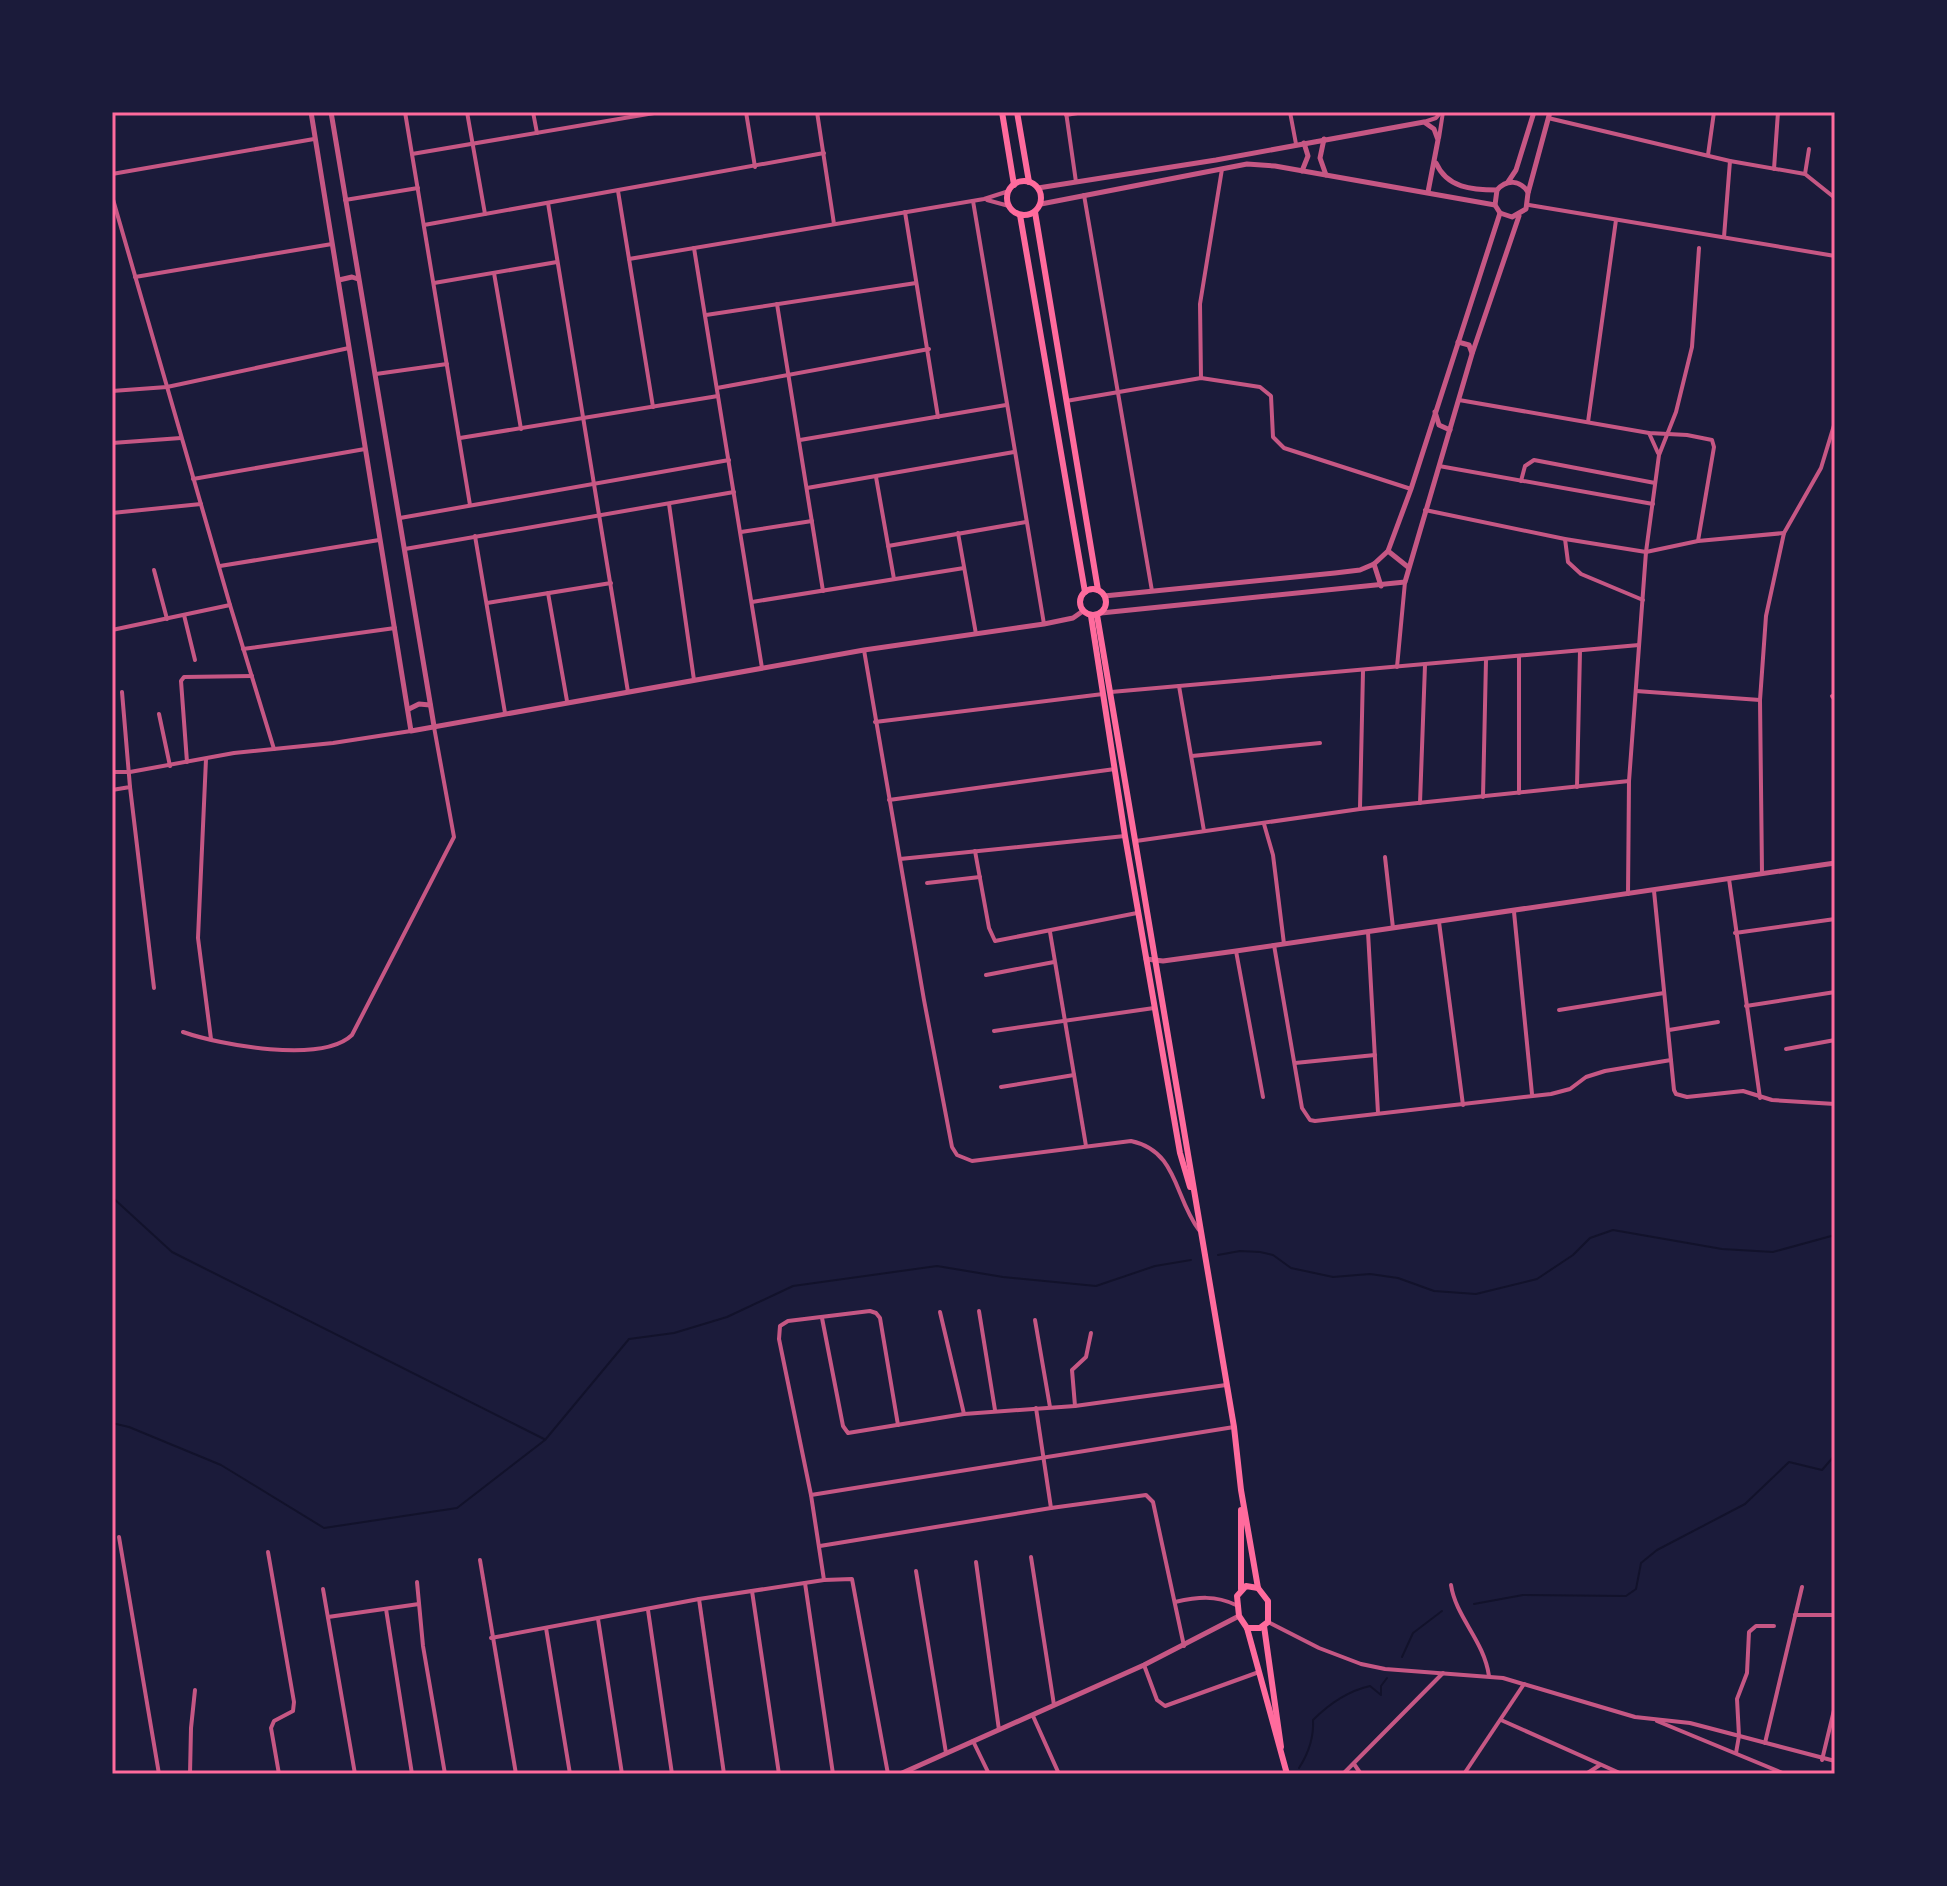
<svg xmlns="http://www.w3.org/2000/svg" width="1947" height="1886" font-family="'IBM Plex Sans',sans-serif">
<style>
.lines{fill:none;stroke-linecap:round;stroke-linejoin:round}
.stream{stroke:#12122b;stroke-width:2}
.minor{stroke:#c65784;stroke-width:4}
.tertiary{stroke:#c65784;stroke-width:5}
.primary{stroke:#ff6b9d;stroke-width:6}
.neatline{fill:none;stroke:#ff6b9d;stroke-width:3}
</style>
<rect width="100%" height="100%" fill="#1b1b3a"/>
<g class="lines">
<g class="stream">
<path d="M112,1197l60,55 372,187"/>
<path d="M1218,1255l22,-4 20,1 13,3 18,13 42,9 37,-3 28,4 36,13 42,3 61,-15 36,-24 17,-17 23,-8 109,19 51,3 62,-17"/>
<path d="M112,1423l17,4 92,38 103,63 133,-20 88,-68 84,-101 45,-6 53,-16 66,-31 144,-20 66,11 93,9 59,-20 36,-6"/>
<path d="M1474,1604l49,-9 103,1 10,-7 5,-26 16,-13 88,-46 44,-42 33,8 13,-15"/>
<path d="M1402,1657l11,-24 29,-22"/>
<path d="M1299,1768c9,-14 15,-31 14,-48 15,-15 35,-29 57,-34l11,9v-9l6,-8"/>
</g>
<g class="minor">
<path d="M405,112l65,393"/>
<path d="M467,112l18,102"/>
<path d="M533,112l4,21"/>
<path d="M746,112l9,55"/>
<path d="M817,112l17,112"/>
<path d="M1066,112l10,70"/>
<path d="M1290,112l6,32"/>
<path d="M1066,115l17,-3"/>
<path d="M1548,118l182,43 75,13 30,24"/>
<path d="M1424,122l12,-4 5,-6"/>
<path d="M1439,138l4,-26"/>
<path d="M412,154l248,-42"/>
<path d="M1708,155l6,-43"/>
<path d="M1774,169l4,-57"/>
<path d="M112,174l202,-35"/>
<path d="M1805,174l4,-25"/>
<path d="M618,191l35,216"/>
<path d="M1084,195l68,396"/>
<path d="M112,196l118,409 44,144"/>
<path d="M345,200l73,-12"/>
<path d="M987,200l22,6"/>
<path d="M973,201l71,423"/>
<path d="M548,203l80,489"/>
<path d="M1529,205l306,51"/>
<path d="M905,212l33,205"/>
<path d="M424,225l400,-72"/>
<path d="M1724,237l6,-76"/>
<path d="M694,248l68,420"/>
<path d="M629,259l355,-60 25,-8"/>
<path d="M494,273l27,156"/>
<path d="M135,277l197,-33"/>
<path d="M434,283l123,-21"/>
<path d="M777,304l46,287"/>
<path d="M706,315l210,-32"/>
<path d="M376,374l71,-10"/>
<path d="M1201,378l-1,-74 22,-135"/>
<path d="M717,388l212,-39"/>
<path d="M112,391l55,-4 182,-39"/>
<path d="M1459,400l190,33 38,2 25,5 2,7 -16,94"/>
<path d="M1066,401l135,-23 59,9 11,9 2,41 11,11 127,41"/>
<path d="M1588,422l28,-202"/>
<path d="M1649,433l9,20"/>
<path d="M460,438l258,-42"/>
<path d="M800,440l206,-35"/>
<path d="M112,443l69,-5"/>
<path d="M1439,466l214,38"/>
<path d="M876,477l18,102"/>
<path d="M193,479l172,-30"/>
<path d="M1521,481l4,-15 9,-6 121,23"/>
<path d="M807,488l207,-36"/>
<path d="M669,504l25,176"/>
<path d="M1425,510l140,29 81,13 52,-11 86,-8"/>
<path d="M112,513l89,-9"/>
<path d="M400,518l329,-58"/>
<path d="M741,532l71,-11"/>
<path d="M958,533l18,101"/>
<path d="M475,536l30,177"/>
<path d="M1565,539l3,23 13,12 62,26"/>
<path d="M888,546l138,-24"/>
<path d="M405,549l329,-57"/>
<path d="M220,566l159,-26"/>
<path d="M154,570l13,49"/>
<path d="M548,593l19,108"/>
<path d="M752,602l212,-34"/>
<path d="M487,603l124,-20"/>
<path d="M184,615l11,45"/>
<path d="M112,630l118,-25"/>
<path d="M243,649l152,-21"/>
<path d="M864,650l60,350 28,147 5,8 15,6 159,-20c47,10 43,56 68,89"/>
<path d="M1397,667l8,-85"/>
<path d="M1179,686l25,145"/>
<path d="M1636,691l124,9"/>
<path d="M1111,692l528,-47"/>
<path d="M1832,696l3,4"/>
<path d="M159,714l11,52"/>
<path d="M875,722l228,-28"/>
<path d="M1192,756l128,-13"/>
<path d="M206,759l-8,179 13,101"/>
<path d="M187,762l-6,-81 3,-4 68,-1"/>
<path d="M112,772h18l104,-19 99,-10 78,-12"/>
<path d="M130,787l24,201"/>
<path d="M1577,787l3,-136"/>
<path d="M112,790l18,-3 -8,-95"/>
<path d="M1519,793v-136"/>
<path d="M1483,797l3,-137"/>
<path d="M889,800l226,-31"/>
<path d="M1420,803l5,-138"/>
<path d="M1360,808l3,-137"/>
<path d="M1264,824l9,31 11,89"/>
<path d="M1136,841l224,-32 269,-28"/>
<path d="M975,851l14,77 6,13 142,-28"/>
<path d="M1385,857l8,71"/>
<path d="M900,859l225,-23"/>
<path d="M1762,873l-2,-173 6,-84 18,-83 37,-65 14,-46"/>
<path d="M1729,879l31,219"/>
<path d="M927,883l53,-6"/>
<path d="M1654,891l20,199 2,4 11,3 56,-6 29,9 63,4"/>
<path d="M1628,894l1,-113 17,-229 13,-97 17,-43 16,-65 7,-99"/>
<path d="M1514,912l18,182"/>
<path d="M1439,922l24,183"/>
<path d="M1050,932l36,214"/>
<path d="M1368,932l10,181"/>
<path d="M1735,933l100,-14"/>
<path d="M1274,945l28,163 8,12 5,1 236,-27 19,-5 16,-12 19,-6 66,-11"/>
<path d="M1236,951l27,146"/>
<path d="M986,975l68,-13"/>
<path d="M1746,1006l89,-14"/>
<path d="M1559,1010l105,-17"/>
<path d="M1669,1030l49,-8"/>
<path d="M994,1031l160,-23"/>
<path d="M183,1032c37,13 139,32 169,3l102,-198 -20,-110"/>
<path d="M1786,1049l49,-9"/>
<path d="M1295,1063l80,-8"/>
<path d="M1001,1087l73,-12"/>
<path d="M979,1311l16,99"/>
<path d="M940,1312l24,102"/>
<path d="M822,1318l21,108 5,7 116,-19 111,-8 151,-21"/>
<path d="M1035,1320l15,87"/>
<path d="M1075,1406l-3,-36 14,-13 5,-24"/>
<path d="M1036,1408l15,100"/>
<path d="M811,1495l423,-68"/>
<path d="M119,1537l40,237"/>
<path d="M820,1546l231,-38 95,-13 7,7 31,144"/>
<path d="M268,1552l26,150 -1,9 -19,10 -3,7 8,46"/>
<path d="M1031,1557l23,148"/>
<path d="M480,1560l36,214"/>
<path d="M976,1562l23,168"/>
<path d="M916,1571l30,182"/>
<path d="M824,1580l-13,-85 -32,-156 1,-13 8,-5 82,-10 6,2 4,5 18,107"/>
<path d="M417,1582l6,64 22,128"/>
<path d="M805,1583l28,191"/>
<path d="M1451,1585c5,33 33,55 38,91"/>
<path d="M323,1589l32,185"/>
<path d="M752,1591l27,183"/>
<path d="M699,1599l25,175"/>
<path d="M1175,1602c23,-5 40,-7 61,3"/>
<path d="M386,1609l26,165"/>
<path d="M648,1610l24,164"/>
<path d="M1795,1615h40"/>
<path d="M328,1617l91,-13"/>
<path d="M598,1619l24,155"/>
<path d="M1268,1622l51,26 42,16 24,5 118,9 132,39 55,6 145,38"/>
<path d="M546,1628l24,146"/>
<path d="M491,1638l208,-39 125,-19 28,-1 36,195"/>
<path d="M1144,1665l13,35 8,6 94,-34"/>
<path d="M1033,1716l26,58"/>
<path d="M1501,1720l121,54"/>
<path d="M1657,1721l128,53"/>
<path d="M973,1741l16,33"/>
<path d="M1765,1743l37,-156"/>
<path d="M1736,1753l3,-17 -2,-37 10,-26 2,-41 7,-6h18"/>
<path d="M1822,1760l13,-54"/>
<path d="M1354,1764l7,10"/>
<path d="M190,1774l1,-46 4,-38"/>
<path d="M1343,1774l100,-101"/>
<path d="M1464,1774l60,-90"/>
<path d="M1586,1774l14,-9"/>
</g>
<g class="tertiary">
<path d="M311,112l100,619 453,-81 180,-26 29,-6 10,-7"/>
<path d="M331,112l103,614"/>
<path d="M1324,139l-4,19 6,17"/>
<path d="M1436,163c11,25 36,27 61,27 10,-11 23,-10 31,2"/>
<path d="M1302,171l6,-15 -4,-13"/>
<path d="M1508,182l8,-12 18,-58"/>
<path d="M1038,188l178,-28 208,-38 10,7 4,11 -10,52"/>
<path d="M1497,190l-2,15 5,8 12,4 14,-8 2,-16 22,-81"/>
<path d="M1041,204l206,-40 28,2 220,39"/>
<path d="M339,280l13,-3 6,2"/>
<path d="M1458,342l11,3 3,8"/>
<path d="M1435,412l4,13 11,5"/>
<path d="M1388,551l20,16"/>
<path d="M1374,564l7,22"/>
<path d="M1104,596l231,-23 25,-3 14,-6 14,-13 23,-62 89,-276"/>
<path d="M1101,613l304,-31 67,-228 47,-138"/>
<path d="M409,709l10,-5 11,1"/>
<path d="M1146,959l17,2 73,-10 599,-88"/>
<path d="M900,1774l244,-109 95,-49"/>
</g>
<g class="primary">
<path d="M1002,112l12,73"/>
<path d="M1017,112l12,70"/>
<circle cx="1024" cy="198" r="17"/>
<path d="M1035,212l63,378"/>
<path d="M1020,215l65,377"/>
<circle cx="1093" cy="602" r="13"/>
<path d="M1097,615l137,812 7,63 17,98"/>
<path d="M1091,616l34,220 55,317 10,34"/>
<path d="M1241,1510v79"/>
<path d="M1246,1586l12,2 10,13v21l-8,6h-13l-8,-12 -2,-20z"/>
<path d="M1264,1626l17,121"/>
<path d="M1247,1628l40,146"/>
</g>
</g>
<rect width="1947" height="1886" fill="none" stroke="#1b1b3a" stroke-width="228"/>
<rect x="114" y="114" width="1719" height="1658" class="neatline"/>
</svg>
